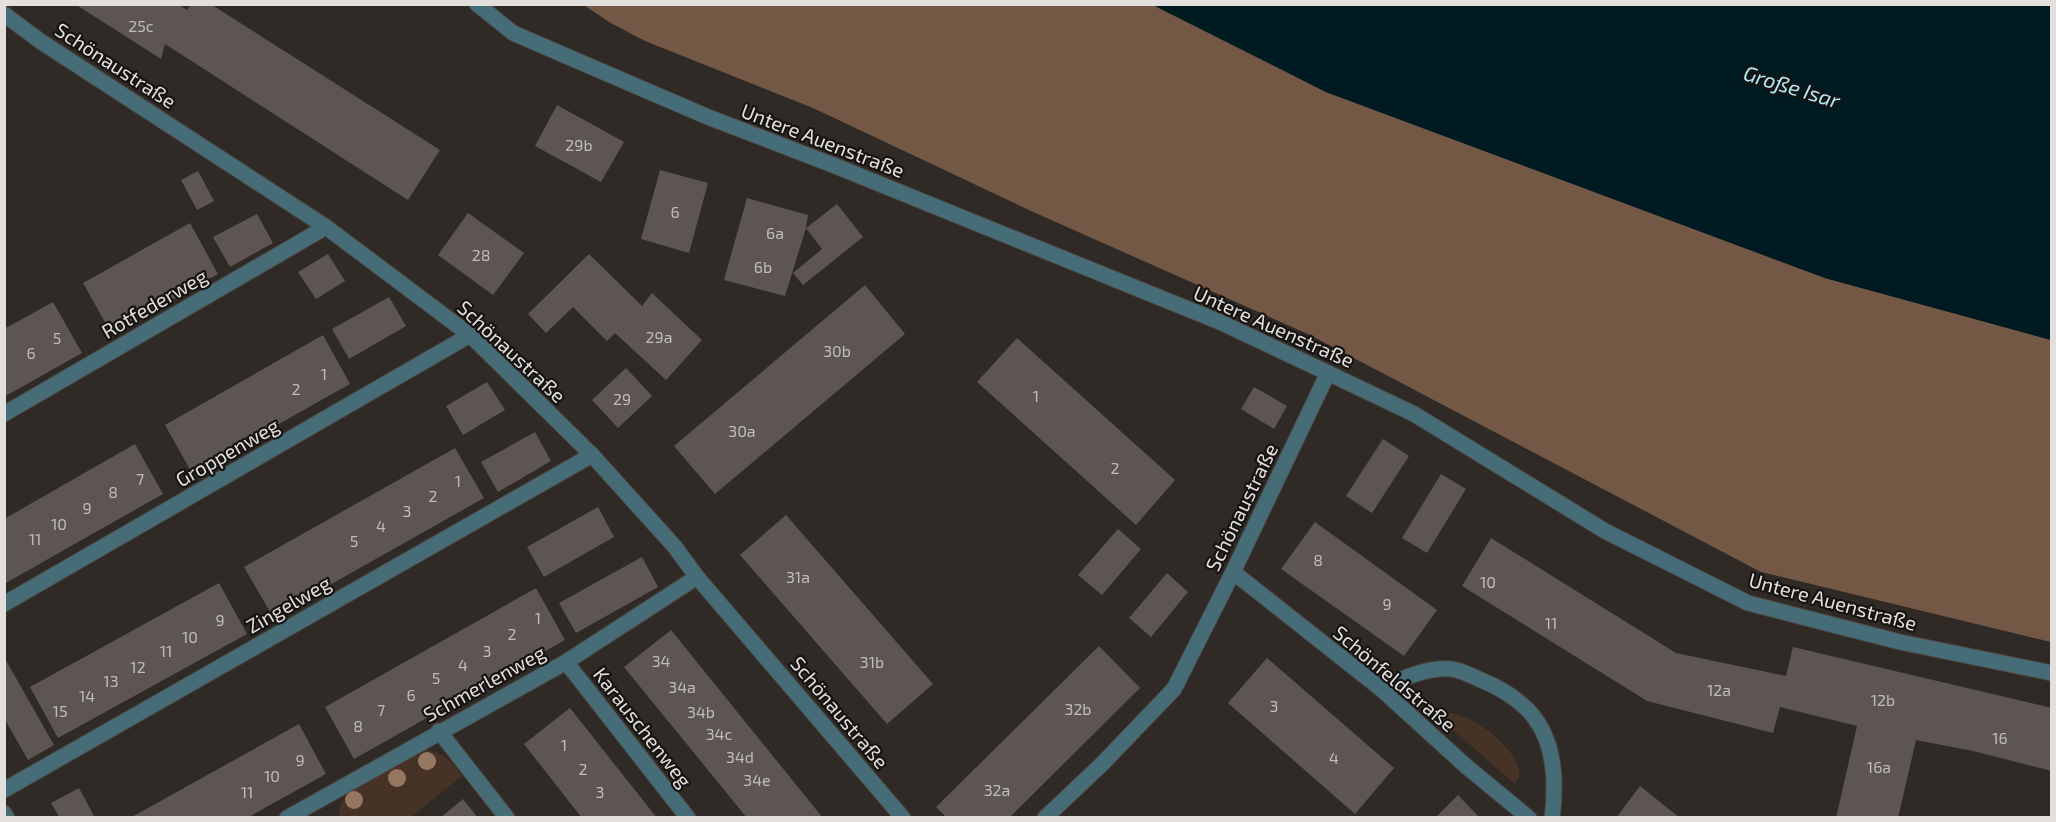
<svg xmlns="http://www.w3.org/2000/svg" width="2056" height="822" font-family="'Exo 2',sans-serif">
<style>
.green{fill:#473326}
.forest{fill:#725845}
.water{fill:#001a21}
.building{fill:#5c5551}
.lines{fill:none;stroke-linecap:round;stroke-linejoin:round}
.lane-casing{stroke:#4d4743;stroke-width:17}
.street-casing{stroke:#4d4743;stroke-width:17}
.lane{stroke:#456c77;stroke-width:15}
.street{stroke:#456c77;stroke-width:15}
.tree{fill:#957762}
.labels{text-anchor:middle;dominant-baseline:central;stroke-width:4.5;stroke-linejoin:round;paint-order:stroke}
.number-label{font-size:16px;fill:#c1bcb9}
.street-label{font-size:20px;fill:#e3dfdc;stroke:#161412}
.water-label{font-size:21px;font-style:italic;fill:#b2e8f9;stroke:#161412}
</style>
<rect width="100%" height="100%" fill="#302a26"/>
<g class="green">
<path d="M1429,709c13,2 26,4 38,9 17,7 55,36 52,58 -1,3 -3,5 -4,8z"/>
<path d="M426,750c21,4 24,10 36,26l-51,41 -72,1 1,-13 10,-13z"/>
</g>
<path class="forest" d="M584,5h569l173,87 499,186 226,62v302l-290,-70 -451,-237 -279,-124 -218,-103 -168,-67 -36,-19z"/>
<path class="water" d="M1153,5h898v335l-226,-62 -499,-186z"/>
<g class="building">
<path d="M75,4h103l9,6 3,-5h22l228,145 -32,50 -243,-156 -4,15z"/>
<path d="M557,105l67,37 -23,40 -66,-36z"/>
<path d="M660,170l48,13 -19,70 -48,-14z"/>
<path d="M198,171l16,30 -17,9 -16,-30z"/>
<path d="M747,198l61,17 -2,13 -21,68 -61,-16z"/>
<path d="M837,204l26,33 -60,48 -10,-12 29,-24 -16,-21z"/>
<path d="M468,213l56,40 -31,42 -55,-40z"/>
<path d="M257,214l16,29 -43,24 -17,-30z"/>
<path d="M190,223l28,51 -107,59 -28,-50z"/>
<path d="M328,254l17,27 -29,18 -18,-27z"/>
<path d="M589,254l53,52 10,-13 50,47 -36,40 -51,-47 -8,8 -34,-34 -27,26 -18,-19z"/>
<path d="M865,285l40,49 -190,160 -41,-48z"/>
<path d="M389,297l17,29 -57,33 -17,-30z"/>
<path d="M53,302l29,51 -78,44v-68z"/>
<path d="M323,335l27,49 -158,89 -27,-48z"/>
<path d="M1017,338l158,142 -39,45 -159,-143z"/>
<path d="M626,368l26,28 -34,32 -26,-28z"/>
<path d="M487,382l18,28 -42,25 -17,-29z"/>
<path d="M1254,387l33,19 -13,23 -33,-20z"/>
<path d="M535,432l16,29 -53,31 -17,-30z"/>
<path d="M1383,439l26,17 -37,57 -26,-17z"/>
<path d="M135,444l28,50 -159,90v-65z"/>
<path d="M455,448l29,50 -211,119 -29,-50z"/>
<path d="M1441,474l25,15 -39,64 -25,-15z"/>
<path d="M598,507l16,30 -70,40 -17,-30z"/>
<path d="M786,515l147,169 -46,40 -147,-169z"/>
<path d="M1315,522l122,88 -33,46 -123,-87z"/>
<path d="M1118,529l23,20 -39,46 -24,-20z"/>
<path d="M1491,538l185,115 110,23 7,-29 259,61v63l-79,-20 -57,-11 -18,78h-62l21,-92 -77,-19 -7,26 -126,-32 -185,-115z"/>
<path d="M642,557l16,30 -82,46 -17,-30z"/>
<path d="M1167,573l21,19 -37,45 -22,-19z"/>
<path d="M219,583l28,51 -189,104 -28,-51z"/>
<path d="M536,588l29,52 -211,119 -29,-52z"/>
<path d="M671,630l152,188h-76l-123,-151z"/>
<path d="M1099,646l41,42 -131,130h-62l-11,-11z"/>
<path d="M4,657l50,88 -26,15 -24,-42z"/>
<path d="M1267,658l127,110 -39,46 -127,-111z"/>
<path d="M570,708l87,110h-75l-58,-74z"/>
<path d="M299,724l27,50 -79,44h-117z"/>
<path d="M1640,786l40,32h-64z"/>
<path d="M79,788l16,30h-35l-9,-15z"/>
<path d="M1458,795l22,23h-45z"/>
<path d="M463,799l15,19h-38z"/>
</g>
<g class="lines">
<defs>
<path id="lane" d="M1380,688c22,-9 46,-21 71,-19 10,1 21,7 30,11 48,20 71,48 73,101 0,12 0,25 -2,37"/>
<g id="street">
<path d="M477,4l36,29 81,35 114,49 125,48 387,157 108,51 86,41 191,117 143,72 152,39 152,31"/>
<path d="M4,14l36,27 286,186 144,108 122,120 83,92 22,30 206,241"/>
<path d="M4,414l322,-187"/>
<path d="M1233,572l147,116 87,79 62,51"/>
<path d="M4,604l466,-269"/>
<path d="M566,662l122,156"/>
<path d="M439,731l68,87"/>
<path d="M4,790l588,-335"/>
<path d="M4,813l3,5"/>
<path d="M287,818l279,-156 131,-85"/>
<path d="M1045,818l58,-55 71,-74 59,-117 95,-199"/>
</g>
</defs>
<use href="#lane" class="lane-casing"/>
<use href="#street" class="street-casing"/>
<use href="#lane" class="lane"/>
<use href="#street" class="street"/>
</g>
<g class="tree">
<circle cx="427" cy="761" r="9"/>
<circle cx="397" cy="778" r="9"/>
<circle cx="354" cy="800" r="9"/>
</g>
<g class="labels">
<g class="number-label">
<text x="141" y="25">25c</text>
<text x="579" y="144">29b</text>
<text x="675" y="211">6</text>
<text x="775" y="232">6a</text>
<text x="481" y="254">28</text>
<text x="763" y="266">6b</text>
<text x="659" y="336">29a</text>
<text x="57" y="337">5</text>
<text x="837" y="350">30b</text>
<text x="31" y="352">6</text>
<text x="324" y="373">1</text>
<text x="296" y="388">2</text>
<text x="1036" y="395">1</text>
<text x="622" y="398">29</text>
<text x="742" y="430">30a</text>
<text x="1115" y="467">2</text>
<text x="140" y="478">7</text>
<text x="458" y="480">1</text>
<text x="113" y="491">8</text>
<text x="433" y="495">2</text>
<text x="87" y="507">9</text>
<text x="407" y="510">3</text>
<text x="59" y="523">10</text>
<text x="381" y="525">4</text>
<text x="35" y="538">11</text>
<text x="354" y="540">5</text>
<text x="1318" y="559">8</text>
<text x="798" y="576">31a</text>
<text x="1488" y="581">10</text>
<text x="1387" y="603">9</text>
<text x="538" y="617">1</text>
<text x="220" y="619">9</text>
<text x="1551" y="622">11</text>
<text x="512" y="633">2</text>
<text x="190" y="636">10</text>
<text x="166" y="650">11</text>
<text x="487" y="650">3</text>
<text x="661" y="660">34</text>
<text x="872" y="661">31b</text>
<text x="463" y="664">4</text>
<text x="138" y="666">12</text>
<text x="436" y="677">5</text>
<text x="111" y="680">13</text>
<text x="682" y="686">34a</text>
<text x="1719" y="689">12a</text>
<text x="411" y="694">6</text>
<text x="87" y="695">14</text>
<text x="1883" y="699">12b</text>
<text x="1274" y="705">3</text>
<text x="1078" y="708">32b</text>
<text x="381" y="709">7</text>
<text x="60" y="710">15</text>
<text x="701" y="711">34b</text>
<text x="358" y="725">8</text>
<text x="719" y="733">34c</text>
<text x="2000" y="737">16</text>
<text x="564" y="744">1</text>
<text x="740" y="756">34d</text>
<text x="1334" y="757">4</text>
<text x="300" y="759">9</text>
<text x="1879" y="766">16a</text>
<text x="583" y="768">2</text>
<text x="272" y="775">10</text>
<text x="757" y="779">34e</text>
<text x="997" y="789">32a</text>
<text x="247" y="791">11</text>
<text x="600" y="791">3</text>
</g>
<g class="street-label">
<text transform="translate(116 65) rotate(33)">Schönaustraße</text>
<text transform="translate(823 140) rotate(21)">Untere Auenstraße</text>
<text transform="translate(154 303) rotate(-30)">Rotfederweg</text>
<text transform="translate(1274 326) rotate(24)">Untere Auenstraße</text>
<text transform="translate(512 351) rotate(43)">Schönaustraße</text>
<text transform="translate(227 452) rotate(-30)">Groppenweg</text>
<text transform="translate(1241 507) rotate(-64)">Schönaustraße</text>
<text transform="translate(1833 601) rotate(15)">Untere Auenstraße</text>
<text transform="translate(288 604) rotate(-30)">Zingelweg</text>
<text transform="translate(1395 678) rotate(40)">Schönfeldstraße</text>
<text transform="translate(484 683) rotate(-29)">Schmerlenweg</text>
<text transform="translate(840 712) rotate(50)">Schönaustraße</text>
<text transform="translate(643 727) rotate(52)">Karauschenweg</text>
</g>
<g class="water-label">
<text transform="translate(1792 86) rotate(17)">Große Isar</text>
</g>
</g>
<rect width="2056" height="822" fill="none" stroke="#e3dfdc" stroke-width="12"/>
</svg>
